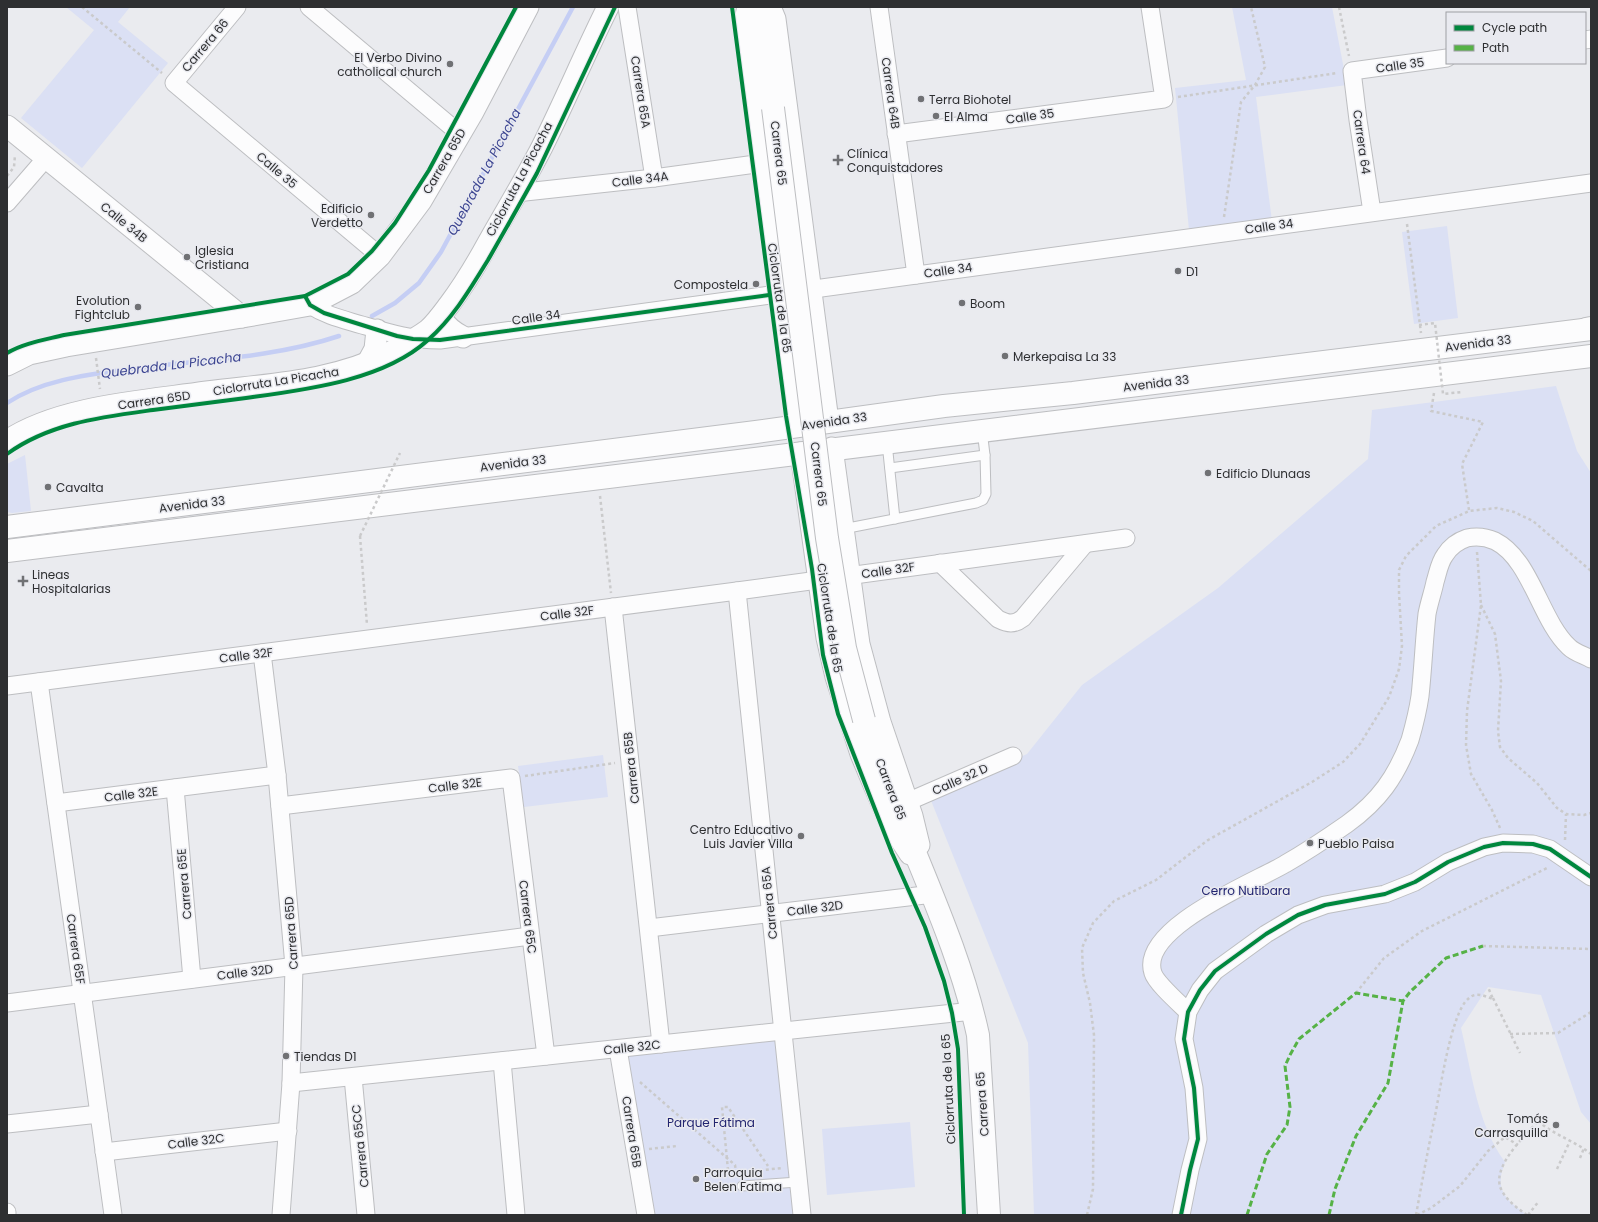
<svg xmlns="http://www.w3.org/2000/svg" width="1598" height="1222" font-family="Poppins,sans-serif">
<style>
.green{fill:#dbe0f4}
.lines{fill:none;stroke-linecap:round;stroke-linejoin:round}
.stream{stroke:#c5cef4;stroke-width:4.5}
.service-casing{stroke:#bdbec1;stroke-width:11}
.minor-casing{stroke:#bdbec1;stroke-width:19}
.tertiary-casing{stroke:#bdbec1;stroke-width:23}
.secondary-casing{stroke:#bdbec1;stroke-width:24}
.primary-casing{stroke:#bdbec1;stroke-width:24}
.trunk-casing{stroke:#bdbec1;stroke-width:24}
.path{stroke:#cacacb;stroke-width:2.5;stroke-dasharray:3 3;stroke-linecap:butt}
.service{stroke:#fcfcfd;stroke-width:9}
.minor{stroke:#fcfcfd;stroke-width:17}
.tertiary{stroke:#fcfcfd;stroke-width:21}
.secondary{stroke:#fcfcfd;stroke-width:22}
.primary{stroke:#fcfcfd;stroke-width:22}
.trunk{stroke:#fcfcfd;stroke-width:22}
.secondary-bridge-casing{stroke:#bdbec1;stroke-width:24;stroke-linecap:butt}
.path-bridge{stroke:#cacacb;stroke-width:2.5;stroke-dasharray:3 3;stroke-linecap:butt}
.secondary-bridge{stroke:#fcfcfd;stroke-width:22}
.quiet{stroke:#56b246;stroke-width:3;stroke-dasharray:6 3;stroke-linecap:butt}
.cycleway-casing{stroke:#e9eaf0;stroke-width:6}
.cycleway{stroke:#00873e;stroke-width:4}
.poi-dot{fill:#707174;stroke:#e9eaf0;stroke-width:1.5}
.labels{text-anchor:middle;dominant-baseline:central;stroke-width:3;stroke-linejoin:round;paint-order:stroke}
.street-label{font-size:12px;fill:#2e2f31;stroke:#e9eaf0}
.poi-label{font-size:12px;fill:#2e2f31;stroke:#e9eaf0;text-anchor:start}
.park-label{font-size:12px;fill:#222570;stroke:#e9eaf0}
.water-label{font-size:13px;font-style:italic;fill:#3b4491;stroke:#e9eaf0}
</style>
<rect width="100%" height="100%" fill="#eaebef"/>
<g class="green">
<path d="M66,7h64l-12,15 50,41 -86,105 -61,-50 73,-88z"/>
<path d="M1232,7h100l15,78 -91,12 16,124 -83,9 -14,-142 71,-8z"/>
<path d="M1447,226l11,92 -44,6 -12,-92z"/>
<path d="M1556,386l21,65 14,22v651l-10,-12 -40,-117 -53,-8 -27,41c11,45 16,96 44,134 -11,28 0,37 22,53h-493l-6,-172 -98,-245 97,-44 55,-69 136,-97 150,-129 4,-49z"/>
<path d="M25,455l6,56 -19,2 -5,-1v-48z"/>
<path d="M603,755l5,42 -84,10 -6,-41z"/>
<path d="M777,1039l20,176h-146l-27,-160z"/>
<path d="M910,1122l5,65 -88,8 -5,-66z"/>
</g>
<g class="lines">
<g class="stream">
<path d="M372,316l23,-13 24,-20 22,-31 132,-245"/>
<path d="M7,403c33,-22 77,-28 116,-33 72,-10 147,-11 216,-34"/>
</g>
<defs>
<g id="service">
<path d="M887,443l8,76"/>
<path d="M890,468l95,-13"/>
<path d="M843,529l133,-26 7,-3 3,-6 -1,-39 -3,-25"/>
<path d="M742,1186l56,-4"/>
</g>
<g id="minor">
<path d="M237,7l-63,76 206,173"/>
<path d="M309,7l151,127"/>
<path d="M627,7l27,171"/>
<path d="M879,7l37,268"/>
<path d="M1585,40l6,-1"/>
<path d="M896,134l268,-35 -14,-92"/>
<path d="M516,193l138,-15 109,-15"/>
<path d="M7,203l39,-45"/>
<path d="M1372,212l-14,-92 -6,-49 95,-13"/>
<path d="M310,305c17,11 32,14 52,20 27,8 49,15 78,15l1151,-157"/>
<path d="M940,563l58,56c10,5 16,6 25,-1l62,-74"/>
<path d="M737,591l65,624"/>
<path d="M613,607l48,437"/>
<path d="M262,653l15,122 17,191 -3,117 -10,132"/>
<path d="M39,682l74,533"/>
<path d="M7,686l730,-95 389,-53"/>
<path d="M175,788l17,191"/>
<path d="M907,802l106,-46"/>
<path d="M56,803l221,-28"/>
<path d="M280,806l231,-28 35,278"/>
<path d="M649,928l284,-34"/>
<path d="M7,1003l523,-67"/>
<path d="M1188,1012c-8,-8 -32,-29 -35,-39 -15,-45 104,-92 132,-109 21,-12 42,-26 62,-40 32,-23 49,-47 63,-84 4,-14 8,-30 10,-44 3,-27 4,-55 7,-82 2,-11 6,-22 8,-32 3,-9 4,-19 10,-27 5,-8 13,-14 22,-17 10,-2 19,-1 28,3 36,18 45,79 74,106 6,6 15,8 22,12"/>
<path d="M618,1049l28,166"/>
<path d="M502,1061l14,154"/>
<path d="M353,1077l13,138"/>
<path d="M291,1083l682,-72"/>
<path d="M7,1124l92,-10"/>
<path d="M104,1152l184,-21"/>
<path d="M7,1212v3"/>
<path d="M1181,1215l9,-45 8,-31 -4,-51 -10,-49 4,-27 12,-22 15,-19 51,-37 32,-19 27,-10 60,-11 30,-12 33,-20 36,-15 19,-4 30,1 17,5 41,28"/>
</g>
<g id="tertiary">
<path d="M748,7l-4,17 54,402"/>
<path d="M770,7l5,12 53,402"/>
<path d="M7,126l235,191"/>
<path d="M440,317c6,9 13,15 23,20"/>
<path d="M368,362l7,-13 2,-19"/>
<path d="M7,365l22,-11 37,-8 176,-29 68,-12 42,-22 28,-27 41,-55 52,-89 55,-105"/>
<path d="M7,441c52,-35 139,-40 200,-49 61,-8 127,-10 182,-39 13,-7 27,-14 39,-23 8,-7 15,-17 21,-25 15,-20 27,-40 39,-62 18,-32 37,-63 54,-96 23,-46 43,-94 66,-140"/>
<path d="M832,448l27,196 21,78 32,94 7,29"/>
<path d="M801,453l26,185 9,39 25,77 30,71 19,29"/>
</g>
<g id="secondary">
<path d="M760,7l13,101"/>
<path d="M864,720c13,34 25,69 39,103 28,70 59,138 75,212l11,180"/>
</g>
<g id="primary">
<path d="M7,527l749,-95 188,-26 129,-13 518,-64"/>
<path d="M7,551l1584,-195"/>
</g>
<path id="trunk" d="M1586,329l5,-1"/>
</defs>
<use href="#service" class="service-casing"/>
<use href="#minor" class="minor-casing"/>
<use href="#tertiary" class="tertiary-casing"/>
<use href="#secondary" class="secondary-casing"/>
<use href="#primary" class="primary-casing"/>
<use href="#trunk" class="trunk-casing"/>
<g class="path">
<path d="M82,7l80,66"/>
<path d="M1339,7l10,49"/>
<path d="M1178,97l159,-24"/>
<path d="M7,176l7,-9 1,-12"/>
<path d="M1224,217l17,-115 14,-17 10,-18 -14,-60"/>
<path d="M1407,224l14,109"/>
<path d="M96,358l4,31"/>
<path d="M1434,393l-3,18 52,11 -21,42 7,46"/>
<path d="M600,496l11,97"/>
<path d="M360,536l7,89"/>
<path d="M1477,552l4,53 -14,106 -1,34 5,29 21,36 8,18"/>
<path d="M1481,605l14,29 6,47 -3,50 2,16 8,11 29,25 20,25 9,6 18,1 7,-2"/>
<path d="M525,776l90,-13"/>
<path d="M1565,840l1,-26"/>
<path d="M1483,946l108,3"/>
<path d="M1356,993l28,-35 38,-27 127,-64"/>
<path d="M1493,998l27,55"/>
<path d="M1510,1034l48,-1 33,-21"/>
<path d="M640,1082l95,83 1,7"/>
<path d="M1538,1121c16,14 37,20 53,33"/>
<path d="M649,1149l28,-3"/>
<path d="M1580,1158l4,-10"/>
<path d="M1557,1169l13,-28"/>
<path d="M736,1173l46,-5"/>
<path d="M1087,1215l6,-26 1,-154 -4,-32 -7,-30 -1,-25 11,-25 21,-22 42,-21 52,-40 104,-58 31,-20 17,-18 29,-47 10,-28 3,-23 -3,-53v-23l7,-14 30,-30 33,-15 28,-3 17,4 19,9 58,50"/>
<path d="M1416,1215c6,-33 12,-66 19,-99 5,-25 16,-103 33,-117 8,-8 16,-3 25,0l-5,-12"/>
<path d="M1417,1215l14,-7 29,-22 28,-35 17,-14 13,8"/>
<path d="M1527,1215c-10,-7 -21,-15 -26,-26 -10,-22 24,-53 37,-68l-1,-3"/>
<path d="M1528,1215l11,-14"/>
</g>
<use href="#service" class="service"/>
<use href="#minor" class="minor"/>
<use href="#tertiary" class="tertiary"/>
<use href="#secondary" class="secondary"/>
<use href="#primary" class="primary"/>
<use href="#trunk" class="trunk"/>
<defs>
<path id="secondary-bridge" d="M773,108l54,430 18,110 19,72"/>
</defs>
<use href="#secondary-bridge" class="secondary-bridge-casing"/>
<g class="path-bridge">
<path d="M1419,325l16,-2 8,71 19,-2"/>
<path d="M360,536l40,-83"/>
<path d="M728,1170l-6,-63h6l40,59"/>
</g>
<use href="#secondary-bridge" class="secondary-bridge"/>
<g class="quiet">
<path d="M1247,1215l20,-61 20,-29 3,-18 -5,-41 5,-11 9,-16 57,-46 47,8"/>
<path d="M1329,1215l6,-26 21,-53 32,-53 15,-82 7,-9 36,-34 37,-12"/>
</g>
<defs>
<g id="cycleway">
<path d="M732,7l54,409 26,153 11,86 15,59 54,139 33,74 19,54 8,32 6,36 6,166"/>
<path d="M305,296l5,9 14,8 73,23 16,3 27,1 329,-45"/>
<path d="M7,353c17,-10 37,-13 57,-18l241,-39 43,-22 24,-23 23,-28 34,-53 87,-163"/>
<path d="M7,454c43,-31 95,-37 146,-44 31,-4 62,-8 93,-12 58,-8 137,-17 182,-58 26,-23 42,-51 60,-80 16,-28 33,-58 49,-87l78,-166"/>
<path d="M1181,1215l9,-45 8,-31 -4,-51 -10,-49 4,-27 12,-22 15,-19 51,-37 32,-19 27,-10 60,-11 30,-12 33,-20 36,-15 19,-4 30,1 17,5 41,28"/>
</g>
</defs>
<use href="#cycleway" class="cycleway-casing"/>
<use href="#cycleway" class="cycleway"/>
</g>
<g class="poi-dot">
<circle cx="450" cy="64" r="4"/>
<circle cx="921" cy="99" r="4"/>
<circle cx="936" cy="116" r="4"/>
<path d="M836 154h4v4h4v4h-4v4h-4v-4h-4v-4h4z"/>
<circle cx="371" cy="215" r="4"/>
<circle cx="187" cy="257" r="4"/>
<circle cx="1178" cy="271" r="4"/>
<circle cx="756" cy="284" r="4"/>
<circle cx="962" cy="303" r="4"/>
<circle cx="138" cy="307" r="4"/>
<circle cx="1005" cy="356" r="4"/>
<circle cx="1208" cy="473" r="4"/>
<circle cx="48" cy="487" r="4"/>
<path d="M21 575h4v4h4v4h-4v4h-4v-4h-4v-4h4z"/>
<circle cx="801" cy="836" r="4"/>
<circle cx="1310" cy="843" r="4"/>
<circle cx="286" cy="1056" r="4"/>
<circle cx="1556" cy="1125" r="4"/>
<circle cx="696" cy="1179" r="4"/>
</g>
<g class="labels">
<g class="street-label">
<text transform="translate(205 45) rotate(-50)">Carrera 66</text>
<text transform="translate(1400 65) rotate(-8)">Calle 35</text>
<text transform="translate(641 92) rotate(81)">Carrera 65A</text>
<text transform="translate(891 93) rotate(82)">Carrera 64B</text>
<text transform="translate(1030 116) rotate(-8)">Calle 35</text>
<text transform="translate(1362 142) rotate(82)">Carrera 64</text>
<text transform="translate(779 153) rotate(83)">Carrera 65</text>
<text transform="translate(444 161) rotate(-60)">Carrera 65D</text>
<text transform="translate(277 170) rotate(40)">Calle 35</text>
<text transform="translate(519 179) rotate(-62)">Ciclorruta La Picacha</text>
<text transform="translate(640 179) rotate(-7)">Calle 34A</text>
<text transform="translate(124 222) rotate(39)">Calle 34B</text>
<text transform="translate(1269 226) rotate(-8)">Calle 34</text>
<text transform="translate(948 270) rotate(-8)">Calle 34</text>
<text transform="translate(780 298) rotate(82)">Ciclorruta de la 65</text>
<text transform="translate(536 317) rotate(-8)">Calle 34</text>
<text transform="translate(1478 343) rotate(-7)">Avenida 33</text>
<text transform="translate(276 381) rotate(-9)">Ciclorruta La Picacha</text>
<text transform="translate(1156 383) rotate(-7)">Avenida 33</text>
<text transform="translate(154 400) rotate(-8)">Carrera 65D</text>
<text transform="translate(834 421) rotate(-8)">Avenida 33</text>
<text transform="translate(513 463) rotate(-7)">Avenida 33</text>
<text transform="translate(819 474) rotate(83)">Carrera 65</text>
<text transform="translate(192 504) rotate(-7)">Avenida 33</text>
<text transform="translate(888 570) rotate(-8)">Calle 32F</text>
<text transform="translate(567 613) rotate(-7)">Calle 32F</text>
<text transform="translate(830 618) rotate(81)">Ciclorruta de la 65</text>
<text transform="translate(246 655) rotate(-7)">Calle 32F</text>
<text transform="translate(631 768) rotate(-96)">Carrera 65B</text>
<text transform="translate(960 779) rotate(-24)">Calle 32 D</text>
<text transform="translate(455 785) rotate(-7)">Calle 32E</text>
<text transform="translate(891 789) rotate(69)">Carrera 65</text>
<text transform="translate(131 794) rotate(-7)">Calle 32E</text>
<text transform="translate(184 884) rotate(-95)">Carrera 65E</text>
<text transform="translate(769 903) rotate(-96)">Carrera 65A</text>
<text transform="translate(815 908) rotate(-7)">Calle 32D</text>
<text transform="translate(528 917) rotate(83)">Carrera 65C</text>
<text transform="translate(291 933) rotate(-94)">Carrera 65D</text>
<text transform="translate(76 949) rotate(82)">Carrera 65F</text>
<text transform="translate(245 972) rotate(-7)">Calle 32D</text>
<text transform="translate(632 1047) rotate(-6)">Calle 32C</text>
<text transform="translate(948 1089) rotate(-93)">Ciclorruta de la 65</text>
<text transform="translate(982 1104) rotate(-94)">Carrera 65</text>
<text transform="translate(632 1132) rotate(81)">Carrera 65B</text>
<text transform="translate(196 1141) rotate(-7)">Calle 32C</text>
<text transform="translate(360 1146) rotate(-96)">Carrera 65CC</text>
</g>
<g class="poi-label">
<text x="442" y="57" text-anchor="end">El Verbo Divino<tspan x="442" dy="14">catholical church</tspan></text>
<text x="929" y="99">Terra Biohotel</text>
<text x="944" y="116">El Alma</text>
<text x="847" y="153">Clínica<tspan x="847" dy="14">Conquistadores</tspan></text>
<text x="363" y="208" text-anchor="end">Edificio<tspan x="363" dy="14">Verdetto</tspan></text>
<text x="195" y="250">Iglesia<tspan x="195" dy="14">Cristiana</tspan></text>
<text x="1186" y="271">D1</text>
<text x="748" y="284" text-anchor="end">Compostela</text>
<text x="130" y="300" text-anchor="end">Evolution<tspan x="130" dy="14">Fightclub</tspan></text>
<text x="970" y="303">Boom</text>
<text x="1013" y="356">Merkepaisa La 33</text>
<text x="1216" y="473">Edificio Dlunaas</text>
<text x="56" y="487">Cavalta</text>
<text x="32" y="574">Lineas<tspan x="32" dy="14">Hospitalarias</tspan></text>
<text x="793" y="829" text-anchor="end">Centro Educativo<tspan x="793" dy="14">Luis Javier Villa</tspan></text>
<text x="1318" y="843">Pueblo Paisa</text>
<text x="294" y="1056">Tiendas D1</text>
<text x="1548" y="1118" text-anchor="end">Tomás<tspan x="1548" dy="14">Carrasquilla</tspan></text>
<text x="704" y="1172">Parroquia<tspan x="704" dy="14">Belen Fatima</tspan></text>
</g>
<g class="park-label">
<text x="1246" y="890">Cerro Nutibara</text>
<text x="711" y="1122">Parque Fátima</text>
</g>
<g class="water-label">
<text transform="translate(484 172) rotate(-62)">Quebrada La Picacha</text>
<text transform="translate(171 365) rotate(-7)">Quebrada La Picacha</text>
</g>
</g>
<rect width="1598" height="1222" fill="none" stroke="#2e2f31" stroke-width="16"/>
<rect x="1446" y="12" width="140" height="52" fill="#e9eaf0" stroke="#9e9fa4"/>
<rect x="1454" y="25" width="20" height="6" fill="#00873e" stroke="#9e9fa4"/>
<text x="1482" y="32" font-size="12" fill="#2e2f31">Cycle path</text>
<rect x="1454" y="45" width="20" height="6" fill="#56b246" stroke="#9e9fa4"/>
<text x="1482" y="52" font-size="12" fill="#2e2f31">Path</text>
</svg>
